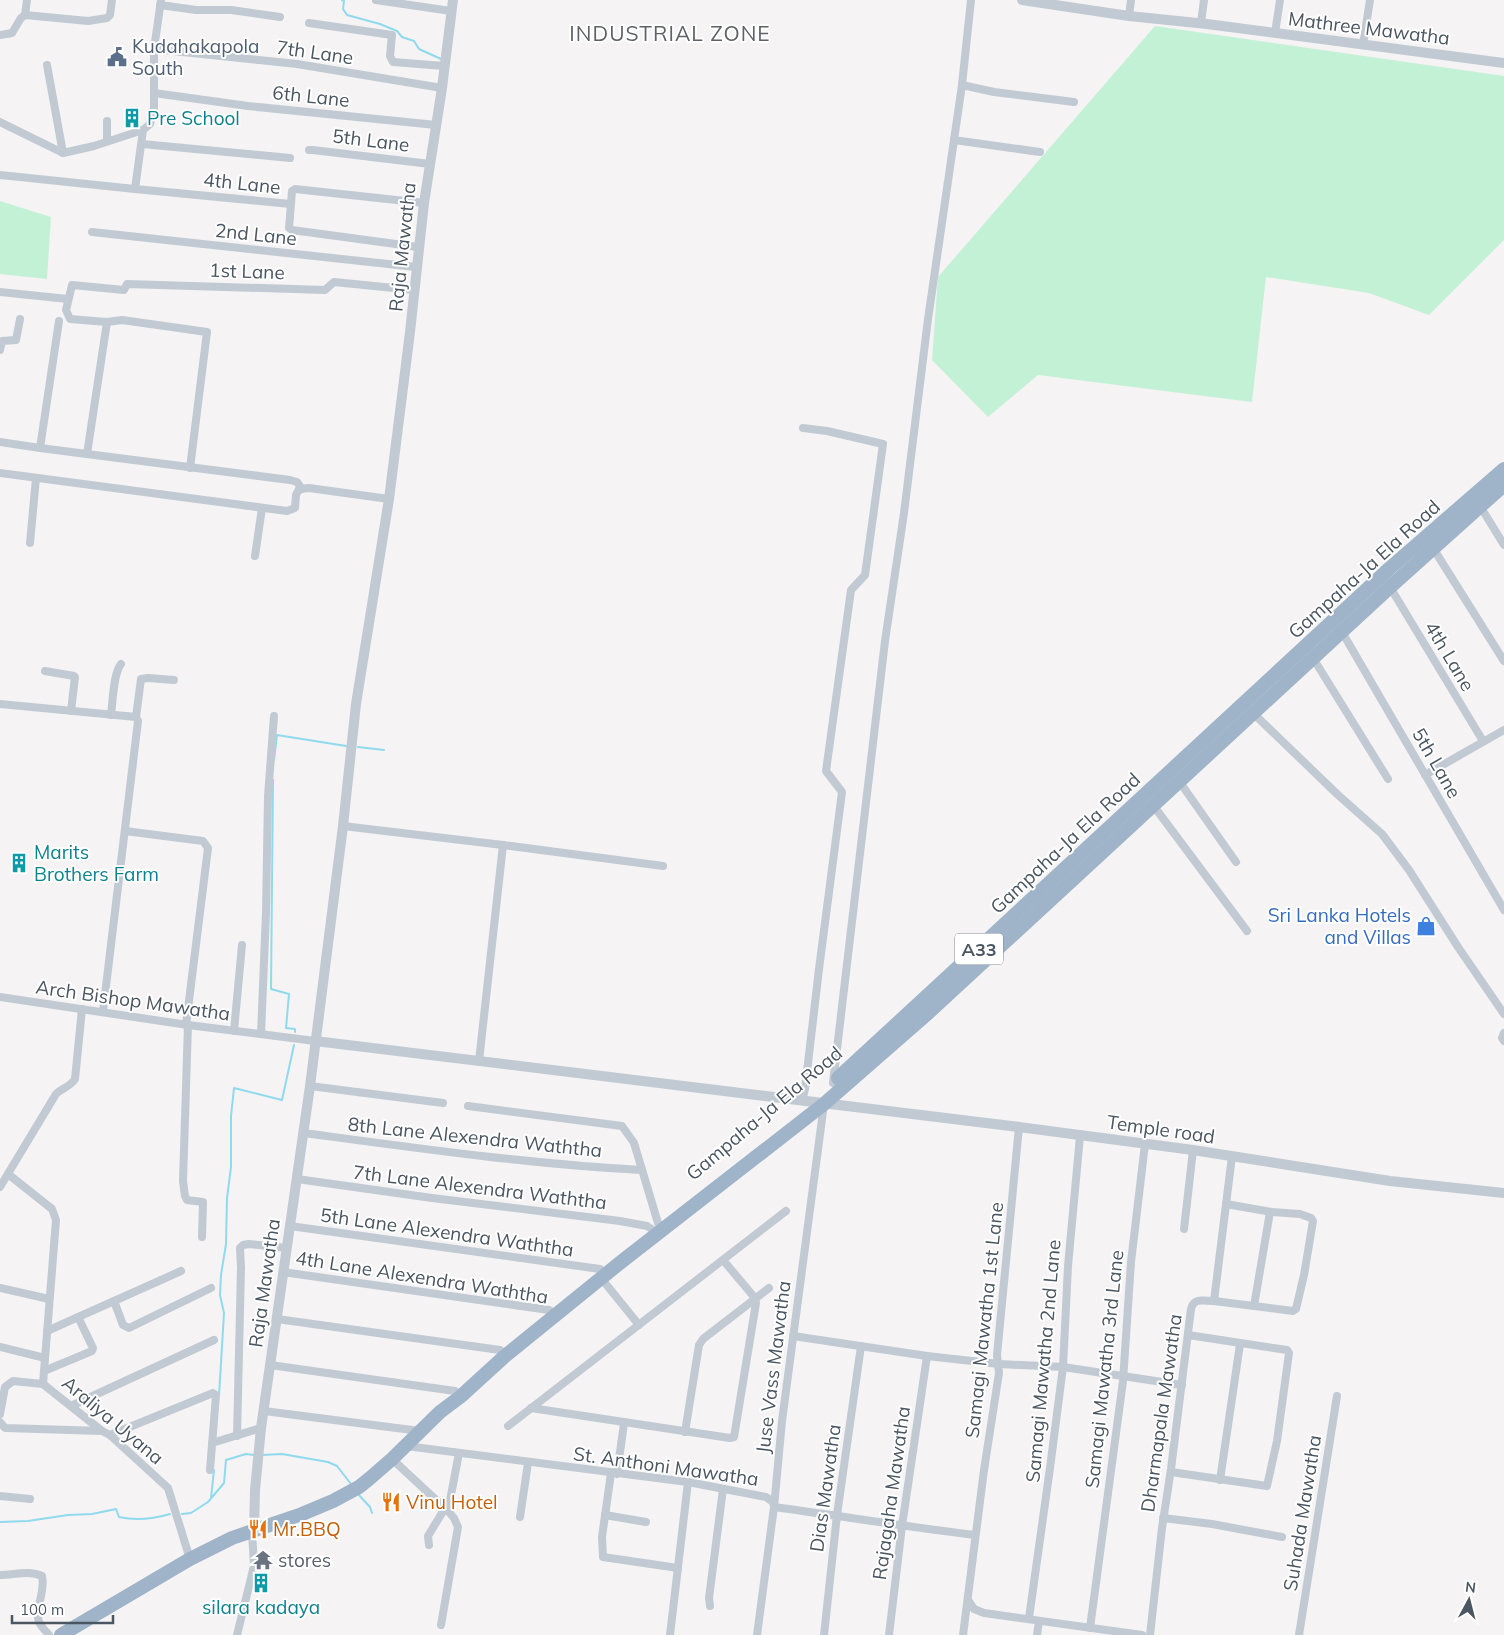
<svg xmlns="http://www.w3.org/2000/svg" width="1504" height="1635" font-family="Mulish,sans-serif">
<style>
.green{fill:#c3f1d5}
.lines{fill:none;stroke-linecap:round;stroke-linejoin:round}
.stream{stroke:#90daee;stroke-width:2}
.minor{stroke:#c1cad2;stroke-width:8}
.tertiary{stroke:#c1cad2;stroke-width:10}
.trunk{stroke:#9fb4c9;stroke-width:14}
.labels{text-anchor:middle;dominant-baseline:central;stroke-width:4;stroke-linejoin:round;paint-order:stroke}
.shield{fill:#fff;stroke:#808990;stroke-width:1}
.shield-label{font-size:18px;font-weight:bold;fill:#4a5661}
.street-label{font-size:19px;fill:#4a5661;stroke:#fff}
.service-label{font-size:19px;fill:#4e5e75;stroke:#fff;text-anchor:start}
.culture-label{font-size:19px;fill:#0d838f;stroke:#fff;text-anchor:start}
.shop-label{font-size:19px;fill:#366cbe;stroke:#fff;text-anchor:end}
.food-label{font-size:19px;fill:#c56008;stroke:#fff;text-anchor:start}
.worship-label{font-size:19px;fill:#5b616d;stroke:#fff;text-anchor:start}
.quarter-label{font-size:21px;letter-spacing:1px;fill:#5f6368;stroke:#fff}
</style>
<rect width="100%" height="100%" fill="#f5f3f3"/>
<g class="green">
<path d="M1155,26l349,50v164l-75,75 -60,-22 -103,-16 -14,125 -214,-27 -50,42 -56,-57 6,-83z"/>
<path d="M0,201l51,16 -4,62 -47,-5z"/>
</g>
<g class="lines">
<g class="stream">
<path d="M342,0l2,1 -1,8 4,6 33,9 17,7 5,6 12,4 5,8 22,10"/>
<path d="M358,747l26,3"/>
<path d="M274,760l3,-25 69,11"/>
<path d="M273,780l-2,209 18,5 -3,34 9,1v3"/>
<path d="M219,1396l5,-83 -4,-18 1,-20 5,-31 1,-46 4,-31v-51l3,-28 48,12 12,-55"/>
<path d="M262,1455l20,-1 46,8 9,4 14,18"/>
<path d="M358,1494l12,13 2,6"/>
<path d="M211,1498l3,-28"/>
<path d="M182,1514l9,-1 17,-11 16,-19 2,-23 20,-6 8,1"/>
<path d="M0,1522l28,-1 40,-6 24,-1 24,-5 3,8c18,4 34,2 51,-3"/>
</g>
<g class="minor">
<path d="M376,0l75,11"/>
<path d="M160,5l36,5h35l49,7"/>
<path d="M25,15l2,-15"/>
<path d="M1129,16l2,-16"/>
<path d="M309,23l83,12 -2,21 3,6 51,4"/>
<path d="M1201,23l3,-23"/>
<path d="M1275,33l5,-33"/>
<path d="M0,35l12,-2 9,-15 4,-3 63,6 19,-3 3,-3 2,-15"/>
<path d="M1363,45l7,-45"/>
<path d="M154,49l143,15 145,24"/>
<path d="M47,65l16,88"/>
<path d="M962,85l32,7 80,10"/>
<path d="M154,93l94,13 188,19"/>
<path d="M107,121v20"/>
<path d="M0,122l63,31 31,-7 49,-16 7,-6 4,-16v-59l7,-49"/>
<path d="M954,140l86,12"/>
<path d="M142,144l148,14"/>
<path d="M309,150h4l117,14"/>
<path d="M0,175l135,14 8,-59"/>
<path d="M135,189l156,15 1,-13 3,-2 129,14"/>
<path d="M291,204l-2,24 3,2 126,17"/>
<path d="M92,232l324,35"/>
<path d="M0,292l68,7"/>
<path d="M0,350l2,-9 14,-1 4,-21"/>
<path d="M0,442l40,6 250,32 7,2 5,7"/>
<path d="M40,448l19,-127"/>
<path d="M87,454l20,-132"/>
<path d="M190,468l17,-136 -85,-12 -15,2 -37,-3 -4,-9 6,-25 52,5 3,-6 198,6 9,-8 80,8"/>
<path d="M0,473l287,38 8,-3 1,-13 3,-6 10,-1 80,11"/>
<path d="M1480,506l24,39"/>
<path d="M30,543l6,-65"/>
<path d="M1433,548l71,113"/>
<path d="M255,556l7,-48"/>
<path d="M1390,587l93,154"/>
<path d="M1342,632l162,278"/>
<path d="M1313,658l75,121"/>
<path d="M45,671l29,5 1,1 -4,34"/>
<path d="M0,704l136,13 2,4 -35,290"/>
<path d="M1253,713l84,81 45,40 27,36 49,77 46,67"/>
<path d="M111,715c2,-14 2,-41 10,-51"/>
<path d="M136,717l5,-38 7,-1 26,2"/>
<path d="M1425,775l79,-45"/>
<path d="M1179,781l57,81"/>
<path d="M1153,805l94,126"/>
<path d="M343,826l160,19 160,21"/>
<path d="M125,831l78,10 5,7 -22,177"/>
<path d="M0,997l188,28 127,16"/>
<path d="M188,1025l-5,156 2,15 2,4 16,2 -1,35"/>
<path d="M234,1031l8,-86"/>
<path d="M1504,1033l-2,5 2,3"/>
<path d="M261,1034l5,-121 2,-117 6,-80"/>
<path d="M479,1061l24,-216"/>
<path d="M833,1083l52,-442 19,-128 24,-194 34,-234 9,-85"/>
<path d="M310,1086l133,17"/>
<path d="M802,1101l3,-12 14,-120 23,-177 -16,-21 25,-181 14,-15 18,-131 -56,-13 -24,-3"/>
<path d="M468,1106l154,20 12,17 24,80 5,6"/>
<path d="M304,1133c112,15 225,31 338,37"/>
<path d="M8,1174l44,35 4,11 -13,164 59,47 8,4 58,53 22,71"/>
<path d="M297,1179l135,19 188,23 27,5 11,7"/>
<path d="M0,1187l56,-93c6,-6 14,-7 19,-15l7,-70"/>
<path d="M290,1226l310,43"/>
<path d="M1184,1229l9,-79"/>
<path d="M283,1272l266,38 8,4"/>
<path d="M601,1278l38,47"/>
<path d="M0,1288l49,11"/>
<path d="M114,1301l9,24 6,3 82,-40"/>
<path d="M1214,1301l79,10 3,-2 8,-34 9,-54 -2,-3 -11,-4 -28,-2 -46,-8"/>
<path d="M1254,1306l16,-94"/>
<path d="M277,1319l223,31"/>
<path d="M47,1331l134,-60"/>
<path d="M793,1336l134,20 72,8 64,3 119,18"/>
<path d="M0,1347l45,11"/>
<path d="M270,1365l185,26"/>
<path d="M44,1371l48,-20 1,-3 -15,-31"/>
<path d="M71,1406l143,-66"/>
<path d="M531,1408l199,30 4,-1 22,-134 -1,-5 -32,-38"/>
<path d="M264,1411l156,20"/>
<path d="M0,1414l5,-27 8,-6 30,3"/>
<path d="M0,1422l5,6 97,3"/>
<path d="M508,1426l278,-215"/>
<path d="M685,1432l14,-87 4,-6 66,-51"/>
<path d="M110,1435l103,-42 3,2 -6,75"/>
<path d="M237,1436l4,-168 -1,-20 3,-3 6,-1 38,4"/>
<path d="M212,1443l49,-15"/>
<path d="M406,1446l282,36 78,15 7,5 1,5"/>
<path d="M392,1459l56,52 6,7 4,9 -17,98"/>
<path d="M1171,1472l96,14 10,-45 12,-88 -2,-3 -99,-15"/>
<path d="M611,1473l-9,64 1,20 75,11"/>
<path d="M617,1474l7,-51"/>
<path d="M1220,1480l20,-136"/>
<path d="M0,1496l30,3"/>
<path d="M774,1507c67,9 134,20 201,28"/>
<path d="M448,1511l11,-58"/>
<path d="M605,1515l41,7"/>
<path d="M520,1517l8,-54"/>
<path d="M1163,1518l49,6 70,13"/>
<path d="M429,1545l-1,-9 17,-28"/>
<path d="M0,1575c14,0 29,-5 42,1 4,15 -8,34 -3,46 2,5 7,9 10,13"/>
<path d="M968,1600l6,9 10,4 158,22"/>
<path d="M710,1606l-1,-8 14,-109"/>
<path d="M1029,1618l21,-150 13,-101 5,-101 12,-130"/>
<path d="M1090,1628l33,-247 8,-119 14,-118"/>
<path d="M237,1635l17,-69 -2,-35"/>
<path d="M670,1635l18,-153"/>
<path d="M757,1635l17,-128 8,-86 42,-317"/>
<path d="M824,1635l13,-120 24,-169"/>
<path d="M889,1635l13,-109 25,-170"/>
<path d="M963,1635l21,-165 15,-97 -2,-18 22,-228"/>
<path d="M1037,1635l2,-14"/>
<path d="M1150,1635l12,-107 9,-59 20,-160c3,-12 13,-8 23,-8l18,-145"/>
<path d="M1299,1635l38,-239"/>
</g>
<g class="tertiary">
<path d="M1022,0l107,16 78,8 297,39"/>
<path d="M315,1041l704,86 174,23 197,31 114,12"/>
<path d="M254,1531l1,-41 6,-62 49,-342 33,-260 13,-122 33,-205 21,-167 14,-129 18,-115 11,-88"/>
</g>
<g class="trunk">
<path d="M838,1078l552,-510 114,-99"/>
<path d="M61,1635l129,-76 42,-21 70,-24 31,-13 26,-14 10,-8 23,-20 48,-47 20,-15 45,-41 116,-94 203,-158 103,-90 463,-427 114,-102"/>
</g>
</g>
<defs>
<symbol id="civic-bare" viewBox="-9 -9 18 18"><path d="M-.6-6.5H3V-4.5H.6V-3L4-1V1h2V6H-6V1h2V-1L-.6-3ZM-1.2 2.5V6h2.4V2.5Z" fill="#5c6f8a" stroke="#fff" stroke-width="2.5" paint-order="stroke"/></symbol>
<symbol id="building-bare" viewBox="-9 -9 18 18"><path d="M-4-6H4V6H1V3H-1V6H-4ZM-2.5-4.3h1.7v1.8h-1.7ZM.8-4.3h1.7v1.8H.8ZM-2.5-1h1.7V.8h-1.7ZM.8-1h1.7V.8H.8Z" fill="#0f9aa8" stroke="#fff" stroke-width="2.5" paint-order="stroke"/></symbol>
<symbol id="shop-bare" viewBox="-9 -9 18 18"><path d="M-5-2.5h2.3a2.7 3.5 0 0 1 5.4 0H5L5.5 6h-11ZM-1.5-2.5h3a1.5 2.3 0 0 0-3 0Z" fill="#3f7fe0" stroke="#fff" stroke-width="2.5" paint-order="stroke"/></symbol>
<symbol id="restaurant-bare" viewBox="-9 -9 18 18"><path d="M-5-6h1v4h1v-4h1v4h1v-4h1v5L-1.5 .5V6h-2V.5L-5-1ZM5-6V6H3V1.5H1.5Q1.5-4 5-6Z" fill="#e8710a" stroke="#fff" stroke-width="2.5" paint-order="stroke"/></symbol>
<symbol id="temple-bare" viewBox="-9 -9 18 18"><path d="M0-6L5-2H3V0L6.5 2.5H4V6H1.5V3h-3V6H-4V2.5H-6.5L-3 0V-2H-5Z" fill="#6b7280" stroke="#fff" stroke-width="2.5" paint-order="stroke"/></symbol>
</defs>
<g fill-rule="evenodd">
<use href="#civic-bare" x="103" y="43" width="28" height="28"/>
<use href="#building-bare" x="118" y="104" width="28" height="28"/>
<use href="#building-bare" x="5" y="849" width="28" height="28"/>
<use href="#shop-bare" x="1412" y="912" width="28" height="28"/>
<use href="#restaurant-bare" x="377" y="1488" width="28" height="28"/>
<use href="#restaurant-bare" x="244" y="1515" width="28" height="28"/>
<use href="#temple-bare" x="249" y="1546" width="28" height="28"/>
<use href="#building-bare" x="247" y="1569" width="28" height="28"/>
</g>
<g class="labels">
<rect class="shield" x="955" y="933.5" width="48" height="31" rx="4"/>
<g class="shield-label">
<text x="979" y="949">A33</text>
</g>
<g class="street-label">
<text transform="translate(1369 28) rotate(7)">Mathree Mawatha</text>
<text transform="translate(315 52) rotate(8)">7th Lane</text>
<text transform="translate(311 96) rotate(6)">6th Lane</text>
<text transform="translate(371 140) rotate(7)">5th Lane</text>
<text transform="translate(242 183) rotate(6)">4th Lane</text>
<text transform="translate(256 234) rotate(6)">2nd Lane</text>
<text transform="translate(402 247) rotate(-84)">Raja Mawatha</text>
<text transform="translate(247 271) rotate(2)">1st Lane</text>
<text transform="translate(1364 569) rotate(-42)">Gampaha-Ja Ela Road</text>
<text transform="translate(1450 656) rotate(59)">4th Lane</text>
<text transform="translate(1437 763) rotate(60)">5th Lane</text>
<text transform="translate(1065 843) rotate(-43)">Gampaha-Ja Ela Road</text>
<text transform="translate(133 1000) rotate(8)">Arch Bishop Mawatha</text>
<text transform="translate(764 1113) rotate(-40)">Gampaha-Ja Ela Road</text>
<text transform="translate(1161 1129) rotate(8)">Temple road</text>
<text transform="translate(475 1137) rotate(6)">8th Lane Alexendra Waththa</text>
<text transform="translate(480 1187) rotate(7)">7th Lane Alexendra Waththa</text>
<text transform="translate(447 1232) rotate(8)">5th Lane Alexendra Waththa</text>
<text transform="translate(422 1277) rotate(9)">4th Lane Alexendra Waththa</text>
<text transform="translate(264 1283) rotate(-82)">Raja Mawatha</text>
<text transform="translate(984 1320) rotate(-84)">Samagi Mawatha 1st Lane</text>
<text transform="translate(1043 1361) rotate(-85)">Samagi Mawatha 2nd Lane</text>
<text transform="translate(773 1367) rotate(-83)">Juse Vass Mawatha</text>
<text transform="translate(1104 1369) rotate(-84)">Samagi Mawatha 3rd Lane</text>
<text transform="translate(1161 1413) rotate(-82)">Dharmapala Mawatha</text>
<text transform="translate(113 1420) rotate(40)">Araliya Uyana</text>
<text transform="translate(666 1466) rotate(8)">St. Anthoni Mawatha</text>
<text transform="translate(825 1488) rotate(-82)">Dias Mawatha</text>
<text transform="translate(891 1493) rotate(-82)">Rajagaha Mawatha</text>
<text transform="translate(1302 1513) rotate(-81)">Suhada Mawatha</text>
</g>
<g class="service-label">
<text x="132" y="46">Kudahakapola<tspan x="132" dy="22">South</tspan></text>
</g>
<g class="culture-label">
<text x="147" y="118">Pre School</text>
<text x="34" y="852">Marits<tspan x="34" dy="22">Brothers Farm</tspan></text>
<text x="261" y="1607" text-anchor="middle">silara kadaya</text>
</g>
<g class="shop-label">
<text x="1411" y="915">Sri Lanka Hotels<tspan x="1411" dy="22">and Villas</tspan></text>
</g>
<g class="food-label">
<text x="406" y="1502">Vinu Hotel</text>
<text x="273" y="1529">Mr.BBQ</text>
</g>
<g class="worship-label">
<text x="278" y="1560">stores</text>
</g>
<g class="quarter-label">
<text x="670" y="33">INDUSTRIAL ZONE</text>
</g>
</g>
<g transform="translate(1469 1600) rotate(7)" stroke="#ffffff" stroke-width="4" paint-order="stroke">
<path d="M0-4L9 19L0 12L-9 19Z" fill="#4a5661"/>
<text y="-8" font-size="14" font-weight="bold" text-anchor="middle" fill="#4a5661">N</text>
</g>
<path d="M12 1615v8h101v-8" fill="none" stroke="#4a5661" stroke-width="2.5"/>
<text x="20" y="1615" font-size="15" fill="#4a5661" stroke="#ffffff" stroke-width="4" paint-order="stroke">100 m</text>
</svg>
